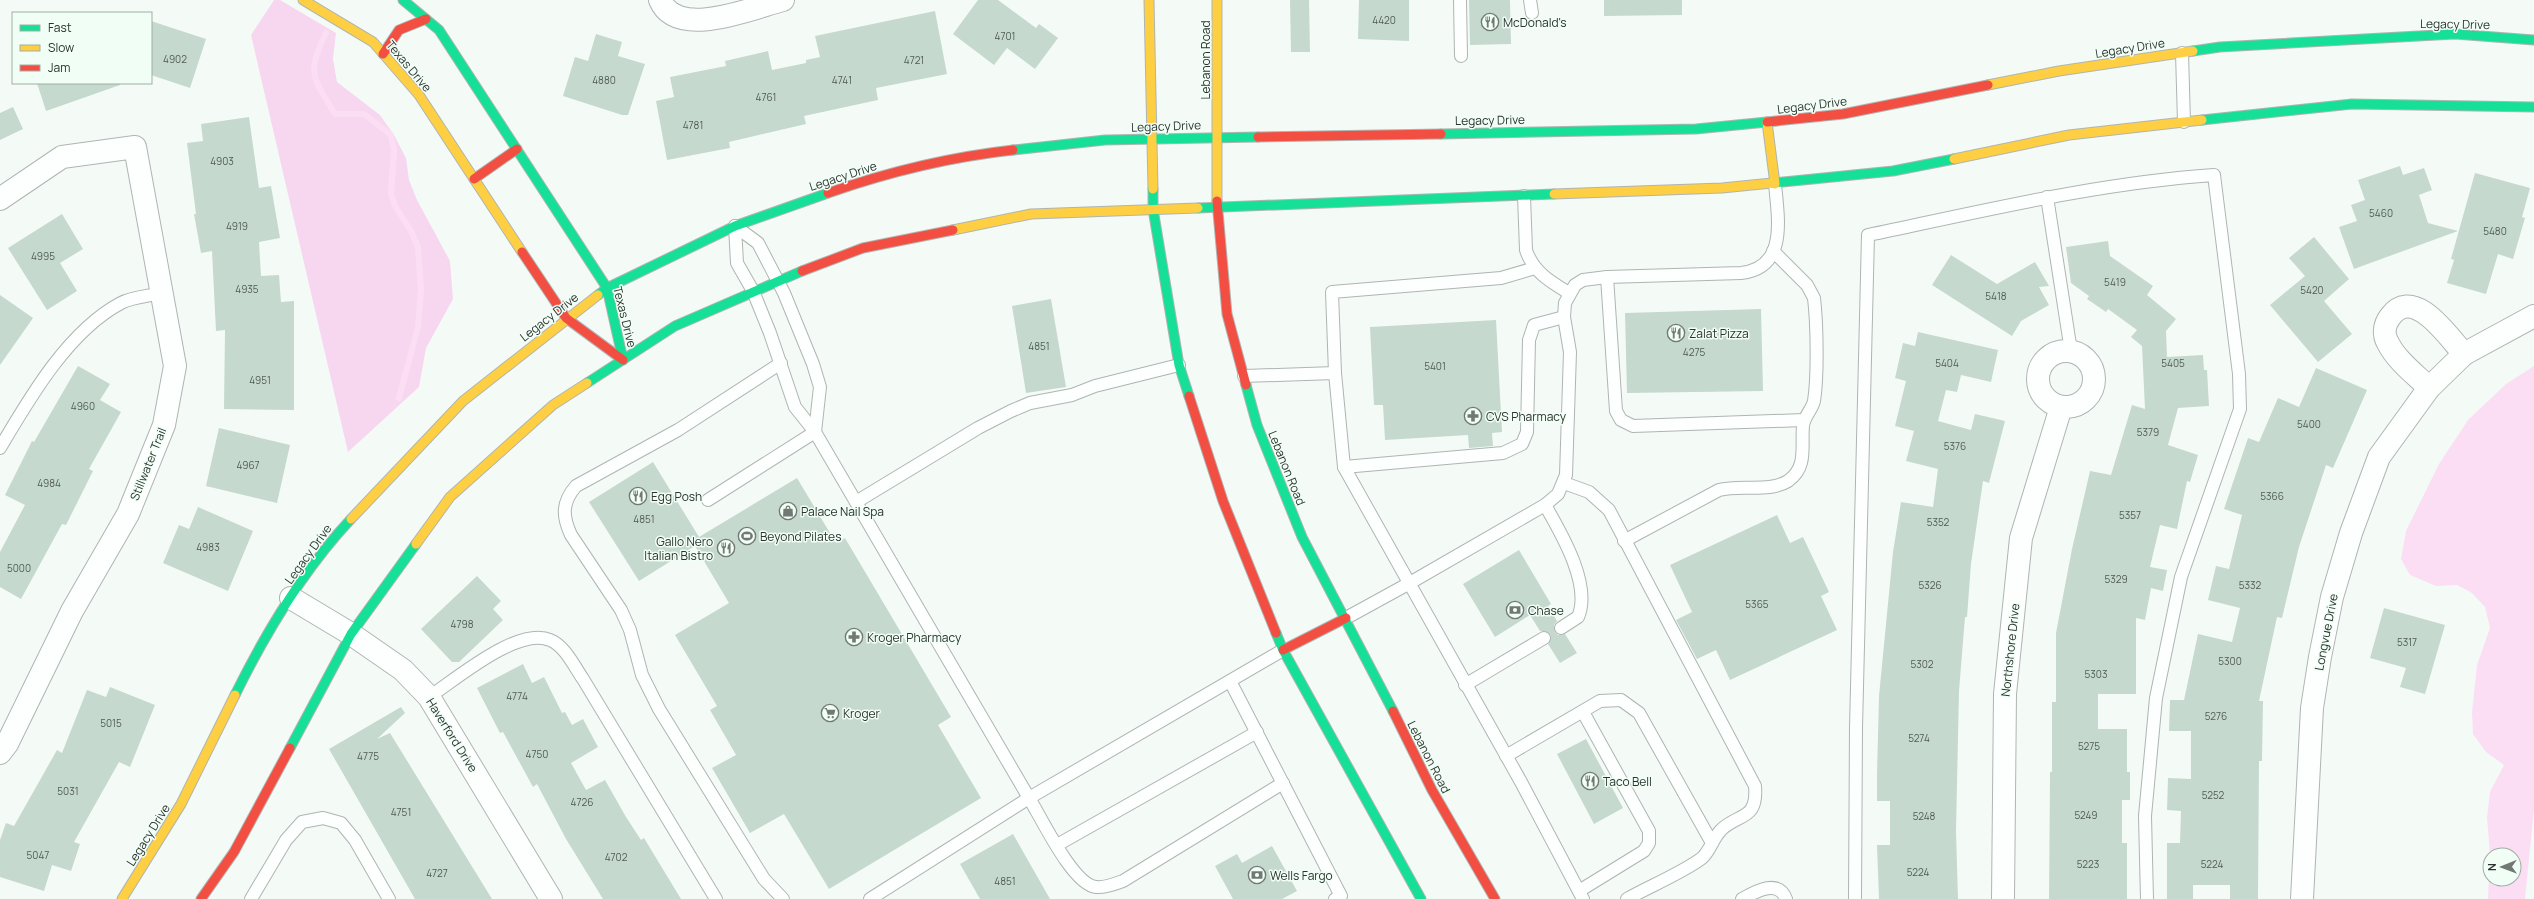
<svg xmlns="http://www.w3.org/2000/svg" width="2534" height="899" font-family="Manrope,sans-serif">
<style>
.green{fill:#f6d7ef}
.water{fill:#fbdef4}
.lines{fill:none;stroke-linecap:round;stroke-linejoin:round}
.stream{stroke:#fbdef4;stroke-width:6}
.building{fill:#c5d9cf}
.lane-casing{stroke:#afb5b2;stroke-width:14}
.street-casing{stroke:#afb5b2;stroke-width:24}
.fast-casing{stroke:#afb5b2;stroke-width:11}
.slow-casing{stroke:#afb5b2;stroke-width:11}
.jam-casing{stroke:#afb5b2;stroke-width:11}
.lane{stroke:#fdfefe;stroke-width:12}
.street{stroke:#fdfefe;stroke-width:22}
.fast{stroke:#16e098;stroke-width:9}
.slow{stroke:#ffcf43;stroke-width:9}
.jam{stroke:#f24e42;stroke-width:9}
.labels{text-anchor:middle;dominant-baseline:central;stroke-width:3;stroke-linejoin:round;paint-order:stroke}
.number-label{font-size:10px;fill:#525c57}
.poi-label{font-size:12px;fill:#2c332f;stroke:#f1fef6;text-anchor:start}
.street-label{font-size:12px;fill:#2c332f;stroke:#f1fef6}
</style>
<rect width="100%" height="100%" fill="#f4fbf7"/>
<path class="green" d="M274,0h6l56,33 -3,26 4,23 43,33 14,20 12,23 3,22 8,20 33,61 3,38 -27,49 -7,39 -71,65 -97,-417z"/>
<path class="water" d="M2534,366v443l-9,90h-37l2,-44v24h24v-24h-24l-3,-38 3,-25 14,-27 -18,-13 -13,-18 -1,-22 5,-47 13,-37 -5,-21 -13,-14 -15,-8 -21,1 -26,-11 -9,-16 5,-28 33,-67 29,-44 38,-36z"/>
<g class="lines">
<path class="stream" d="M326,33c-20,40 -13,45 9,81h29l27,21 3,15 -3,43 4,13 16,25 7,16 3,43 -3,37 -19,71"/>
</g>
<g class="building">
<path d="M978,0h20l38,28 3,-4 19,14 -23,31 -28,-21 -13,17 -41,-31z"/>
<path d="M1290,0h19l1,52h-19z"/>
<path d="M1359,0h50v41l-51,-2z"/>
<path d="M1469,0h41l1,44 -41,1z"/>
<path d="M1604,0h78v15l-78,1z"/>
<path d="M935,11l12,63 -71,14 2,12 -74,16 2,8 -77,18 1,6 -63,12 -11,-59 18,-4 -4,-20 56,-11 -1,-5 43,-10 4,19 34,-7v-3l14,-3 -5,-21z"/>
<path d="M151,21l55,18 -16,49 -39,-13z"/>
<path d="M596,34l26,8 -4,14 27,8 -17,51h-6l-59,-19 12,-39 13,4z"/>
<path d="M37,83h82l1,2 -74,26z"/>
<path d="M13,107l10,22 -23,11v-27z"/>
<path d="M249,117l10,71 12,-2 9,52 -21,4 2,34 18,-1 2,27 13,-1v109l-70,-1 1,-79 -9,1 -4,-80 -11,2 -7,-39h2l-9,-71 16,-2 -2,-17z"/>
<path d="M2400,166l3,9 21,-7 8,22 -13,5 9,28 30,8 -104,38 -15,-42 18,-6 -6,-16 14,-5 -7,-20z"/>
<path d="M2475,173l55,15 -8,29 3,1 -12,41 -15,-5 -12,40 -39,-11 7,-23 -3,-1z"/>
<path d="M62,214l21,35 -23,14 17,28 -30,19 -39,-62z"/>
<path d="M2314,237l35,42 -25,22 28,33 -34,28 -48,-57 35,-29 -16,-18z"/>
<path d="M2108,241l2,15 43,30 -6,9 29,24 -10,12 1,26 36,-2 1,15h3l2,36 -31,2 -10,37 30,10 -8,27 -3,-1 -10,48 -17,-4 -10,42 17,3 -4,21 -12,-3 -6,32 -9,-2v76h-38v35h29v43h3v28h-8v43h5v56h-78l1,-127h2v-70h4v-69l16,-84 18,-78 21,4 21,-70 13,4 -3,-63 -11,-9 6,-7 -29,-21 -2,3 -19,-13 2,-3 -18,-13 -5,-36z"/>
<path d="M1951,255l46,29 38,-22 14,24 -10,1 10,18 -28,16 -9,15 -80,-51z"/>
<path d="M0,295l33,23 -33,47z"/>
<path d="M1051,299l15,88 -40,6 -14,-87z"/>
<path d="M1761,309l2,82 -136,2 -2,-80z"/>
<path d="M1496,320l6,112 -10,1 1,13 -24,2 -1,-13 -83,5 -2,-35h-9l-4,-78z"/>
<path d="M1918,332l80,18 -7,32 -30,-7 -4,17 -11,-2 -8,31 33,9 4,-16 30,7 -16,62 -6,-2 -12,83 -4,53h-2l-6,74 -3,140 2,68h-79l-2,-54h13v-44h-13v-26l2,-79 14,-144 8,-50 32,5 5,-38 -32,-8 8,-30 -19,-5 11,-45 -11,-3 8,-35 12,3z"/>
<path d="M78,366l32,18 -10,16 21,12 -32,57 4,2 -27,54 -4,-1 -41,75 -21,-12v-35l25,-47 -20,-10 27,-54 2,1z"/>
<path d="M2316,368l51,22 -34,78 -7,-3 -27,82 -17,71 -5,-1 -18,84h4l-1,60h-3l-1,138h-28v-14h-37v14h-26v-56h13l1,-32 -14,-1 1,-32 23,1v-48h-22l1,-31h14l14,-66 34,8 8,-34 -32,-8 8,-34 13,3 13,-54 -18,-6 24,-71 11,4 19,-44 21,9z"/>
<path d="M219,428l71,17 -13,58 -71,-17z"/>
<path d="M653,462l46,75 98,-59 39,65 9,-5 106,179 -13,8 43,73 -152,91 -45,-75 -34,19 -38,-65 24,-13 -26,-45 7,-4 -42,-71 54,-32 -34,-57 -56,35 -50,-79z"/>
<path d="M198,507l55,24 -25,60 -65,-28 16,-38 10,4z"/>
<path d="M1777,515l13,28 13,-6 26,55 -8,4 16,34 -107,50 -14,-30 -19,9 -21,-39 16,-8 -22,-47z"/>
<path d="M1519,550l32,54 -3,2 9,15 -3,4 1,7 3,3 7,-1 12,19 -17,10 -12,-19 3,-6 -1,-4 -6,-3h-4l-10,-16 -35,22 -32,-53z"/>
<path d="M477,576l24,25 -8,8 10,11 -44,42h-7l-31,-33z"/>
<path d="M2384,608l61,17 -20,69 -25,-7 6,-19 -36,-10z"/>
<path d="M523,664l9,19 12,-6 18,36 3,-1 7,13 11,-6 15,28 -27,16 15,27 19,-10 21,37 15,23 3,-2 37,61h-78l-37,-60 -29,-55 -4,3 -30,-55 -3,1 -23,-45z"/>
<path d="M110,687l45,18 -25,62 -11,-5 -45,80 6,2 -9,27 -19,-6 -8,26 -44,-14v-37l6,-17 8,3 43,-76 5,3 25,-63 19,7z"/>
<path d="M401,707l4,6 -28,26 13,-6 102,166h-77l-86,-150z"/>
<path d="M1586,739l37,69 -29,16 -37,-70z"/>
<path d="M1013,834l37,65h-70l-20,-35z"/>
<path d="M1272,846l25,45 -15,8h-49l-18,-33 22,-12 5,9z"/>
</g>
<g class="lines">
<defs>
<g id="lane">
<path d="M1460,0l1,56"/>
<path d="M1530,0l2,13"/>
<path d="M2182,53l2,69"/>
<path d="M1524,196l2,54c7,22 25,32 43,43"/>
<path d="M2047,197l24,154"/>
<path d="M735,226l2,37 16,28 17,42 25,74 20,25 214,366 254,-148"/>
<path d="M1535,268l-34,10 -169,14 3,81 9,94 177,315 62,117"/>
<path d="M1607,277l9,134 5,9 12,6 171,-6"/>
<path d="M781,363l-103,67 -102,56c-14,16 -14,30 -5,49l50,75 9,20 12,45 17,34 105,170 19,20"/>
<path d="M1244,376l91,-3"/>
<path d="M0,448c29,-49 68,-117 121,-145 11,-6 28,-7 41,-10"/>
<path d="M1344,467l159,-14 19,-9 5,-12 2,-92 5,-15 30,-8"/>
<path d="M1564,483l25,9 20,18 146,276c3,35 -17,27 -34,44 -8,8 -11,21 -19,28 -18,14 -54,29 -75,41"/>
<path d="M708,500l107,-68 5,-45 -7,-23 -29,-71 -26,-50 -23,-17"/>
<path d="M856,502l122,-74 33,-17 19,-8 42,-8 23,-9 84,-21"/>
<path d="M1545,505c16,28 47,80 33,112l-17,11"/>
<path d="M1624,541l95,-51c22,-6 50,3 69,-9 20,-14 13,-35 15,-55 1,-10 9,-16 11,-25 4,-25 3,-78 0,-103l-7,-13 -34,-34"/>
<path d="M1346,618l62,-34 137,-79 13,-11 8,-19 4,-123 -6,-35 1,-14 10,-18 8,-5 24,-3 134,-4c47,-5 37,-55 34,-89"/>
<path d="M1230,681l111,215 -6,3"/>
<path d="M1465,685l79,-47"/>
<path d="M429,697c26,-17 89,-71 121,-57 15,6 24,26 33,39l133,220"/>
<path d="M1506,756l94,-55 21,-1 18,13 73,130"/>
<path d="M1057,845l200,-113"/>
<path d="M1579,891l65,-40 5,-8v-12l-66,-119"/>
<path d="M251,899l35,-59 16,-18 21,-4 18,5 14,17 34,59"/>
<path d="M870,899l159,-101c13,21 44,87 67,89 9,1 19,-3 27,-6l160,-98"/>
<path d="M1742,899c13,-7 36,-21 44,0"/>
<path d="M1855,899l1,-171 12,-493c115,-24 229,-52 346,-60l25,199 1,35 -59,168 -25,121 -11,118 2,83"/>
</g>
<g id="street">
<path d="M660,0c17,40 92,8 123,0"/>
<path d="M0,199l62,-42 73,-10 40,219 -11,59 -36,89 -56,97 -65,133 -7,9"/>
<circle cx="2066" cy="379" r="28"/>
<path d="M2429,388c-13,-13 -33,-28 -41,-45 -5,-8 -4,-18 2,-26 24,-33 59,21 74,37"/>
<path d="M291,598l60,36 52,36 26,27 122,202"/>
<path d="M2003,899l2,-205 16,-156 40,-131"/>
<path d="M2302,899l10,-191 8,-51 12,-60 19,-64 28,-76 50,-69 35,-34 70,-38"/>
</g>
<g id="fast">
<path d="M403,0l36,30 168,258 16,72"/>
<path d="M2193,51l27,-4 235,-13 79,6"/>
<path d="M2202,120l150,-16 182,3"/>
<path d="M1441,134l255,-5 71,-7"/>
<path d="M1013,150l92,-10 153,-3"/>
<path d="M1772,183l121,-12 61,-12"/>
<path d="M1153,189v20l26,156 10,31"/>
<path d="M1198,208l356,-14"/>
<path d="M598,295l9,-7 128,-62 93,-33"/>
<path d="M587,383l88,-57 127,-55"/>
<path d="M1246,385l11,40 45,112 91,174"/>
<path d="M1276,633l7,17 138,249"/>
<path d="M235,695c30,-61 70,-127 116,-176"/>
<path d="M290,748l61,-114 65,-90"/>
</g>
<g id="slow">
<path d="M303,0l70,42 46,53 103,157"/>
<path d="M1149,0l4,189"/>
<path d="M1217,0v201"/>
<path d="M1988,85l71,-14 134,-20"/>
<path d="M1767,122l8,62"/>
<path d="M1954,159l115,-24 133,-15"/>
<path d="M1554,194l168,-6 50,-5"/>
<path d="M953,230l78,-16 167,-6"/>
<path d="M351,519l112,-118 135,-106"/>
<path d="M416,544l34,-47 103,-92 34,-22"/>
<path d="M122,899l59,-95 54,-109"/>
</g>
<g id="jam">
<path d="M383,54l16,-24 27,-11"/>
<path d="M1767,122l76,-8 145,-29"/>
<path d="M1258,137l183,-3"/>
<path d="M474,179l43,-30"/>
<path d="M828,193c60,-21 122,-36 185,-43"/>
<path d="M1217,201l10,113 19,71"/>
<path d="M522,252l44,66 57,42"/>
<path d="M802,271l61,-23 90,-18"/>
<path d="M1189,396l34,105 53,132"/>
<path d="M1283,650l63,-32"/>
<path d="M1393,711l39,79 63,109"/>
<path d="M201,899l33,-47 56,-104"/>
</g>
</defs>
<use href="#lane" class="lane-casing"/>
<use href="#street" class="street-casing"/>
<use href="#fast" class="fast-casing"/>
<use href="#slow" class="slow-casing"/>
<use href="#jam" class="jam-casing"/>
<use href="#lane" class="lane"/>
<use href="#street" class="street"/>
<use href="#fast" class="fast"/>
<use href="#slow" class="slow"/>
<use href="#jam" class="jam"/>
</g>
<defs>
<symbol id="restaurant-ring" viewBox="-11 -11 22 22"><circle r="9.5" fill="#f1fef6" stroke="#727975" stroke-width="1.5"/><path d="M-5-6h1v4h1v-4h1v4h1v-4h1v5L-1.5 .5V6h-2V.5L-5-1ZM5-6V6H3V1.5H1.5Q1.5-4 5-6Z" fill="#727975"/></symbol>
<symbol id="pharmacy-ring" viewBox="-11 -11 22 22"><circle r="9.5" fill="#f1fef6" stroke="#727975" stroke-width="1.5"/><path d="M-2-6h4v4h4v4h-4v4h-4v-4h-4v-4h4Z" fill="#727975"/></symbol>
<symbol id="shop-ring" viewBox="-11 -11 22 22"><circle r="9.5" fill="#f1fef6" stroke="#727975" stroke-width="1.5"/><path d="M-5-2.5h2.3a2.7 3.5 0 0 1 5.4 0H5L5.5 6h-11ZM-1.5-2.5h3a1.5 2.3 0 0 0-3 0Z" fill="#727975"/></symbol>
<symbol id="stadium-ring" viewBox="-11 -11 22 22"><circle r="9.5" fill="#f1fef6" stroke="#727975" stroke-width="1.5"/><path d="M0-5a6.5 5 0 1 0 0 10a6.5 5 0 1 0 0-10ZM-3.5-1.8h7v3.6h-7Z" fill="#727975"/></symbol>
<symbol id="bank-ring" viewBox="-11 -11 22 22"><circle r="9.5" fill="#f1fef6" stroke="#727975" stroke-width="1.5"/><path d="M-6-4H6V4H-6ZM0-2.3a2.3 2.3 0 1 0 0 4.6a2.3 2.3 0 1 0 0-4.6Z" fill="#727975"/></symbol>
<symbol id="supermarket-ring" viewBox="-11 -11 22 22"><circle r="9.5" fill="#f1fef6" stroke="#727975" stroke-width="1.5"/><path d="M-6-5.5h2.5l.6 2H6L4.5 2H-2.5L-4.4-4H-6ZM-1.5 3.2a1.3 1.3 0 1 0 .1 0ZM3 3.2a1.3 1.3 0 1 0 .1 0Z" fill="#727975"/></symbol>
</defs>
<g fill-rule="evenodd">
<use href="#restaurant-ring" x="1480" y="12" width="20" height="20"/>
<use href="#restaurant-ring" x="1666" y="323" width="20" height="20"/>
<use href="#pharmacy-ring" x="1463" y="406" width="20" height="20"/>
<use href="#restaurant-ring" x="628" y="486" width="20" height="20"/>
<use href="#shop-ring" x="778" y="501" width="20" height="20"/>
<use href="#stadium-ring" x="737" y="526" width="20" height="20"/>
<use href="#restaurant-ring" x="716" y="538" width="20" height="20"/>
<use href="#bank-ring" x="1505" y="600" width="20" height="20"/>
<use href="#pharmacy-ring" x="844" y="627" width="20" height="20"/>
<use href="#supermarket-ring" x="820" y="703" width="20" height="20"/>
<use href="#restaurant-ring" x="1580" y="771" width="20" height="20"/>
<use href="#bank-ring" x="1247" y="865" width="20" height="20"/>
</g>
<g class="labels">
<g class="number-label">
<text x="1384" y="20">4420</text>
<text x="1005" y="36">4701</text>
<text x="175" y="59">4902</text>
<text x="914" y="60">4721</text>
<text x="604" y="80">4880</text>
<text x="842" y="80">4741</text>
<text x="766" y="97">4761</text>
<text x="693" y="125">4781</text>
<text x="222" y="161">4903</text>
<text x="2381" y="213">5460</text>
<text x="237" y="226">4919</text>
<text x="2495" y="231">5480</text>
<text x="43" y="256">4995</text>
<text x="2115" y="282">5419</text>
<text x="247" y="289">4935</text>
<text x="2312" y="290">5420</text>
<text x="1996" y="296">5418</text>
<text x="1039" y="346">4851</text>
<text x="1694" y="352">4275</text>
<text x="1947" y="363">5404</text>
<text x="2173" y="363">5405</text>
<text x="1435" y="366">5401</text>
<text x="260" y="380">4951</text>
<text x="83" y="406">4960</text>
<text x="2309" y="424">5400</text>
<text x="2148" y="432">5379</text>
<text x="1955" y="446">5376</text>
<text x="248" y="465">4967</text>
<text x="49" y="483">4984</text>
<text x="2272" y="496">5366</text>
<text x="2130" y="515">5357</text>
<text x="644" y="519">4851</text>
<text x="1938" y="522">5352</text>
<text x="208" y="547">4983</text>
<text x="19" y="568">5000</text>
<text x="2116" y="579">5329</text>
<text x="1930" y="585">5326</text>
<text x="2250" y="585">5332</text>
<text x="1757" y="604">5365</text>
<text x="462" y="624">4798</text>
<text x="2407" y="642">5317</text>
<text x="2230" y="661">5300</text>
<text x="1922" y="664">5302</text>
<text x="2096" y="674">5303</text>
<text x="517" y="696">4774</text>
<text x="2216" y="716">5276</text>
<text x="111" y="723">5015</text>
<text x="1919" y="738">5274</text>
<text x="2089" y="746">5275</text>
<text x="537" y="754">4750</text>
<text x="368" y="756">4775</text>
<text x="68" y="791">5031</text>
<text x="2213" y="795">5252</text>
<text x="582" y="802">4726</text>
<text x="401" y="812">4751</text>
<text x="2086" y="815">5249</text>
<text x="1924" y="816">5248</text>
<text x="38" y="855">5047</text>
<text x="616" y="857">4702</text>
<text x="2088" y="864">5223</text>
<text x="2212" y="864">5224</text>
<text x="1918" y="872">5224</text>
<text x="437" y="873">4727</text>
<text x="1005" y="881">4851</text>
</g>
<g class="poi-label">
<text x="1503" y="22">McDonald's</text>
<text x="1689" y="333">Zalat Pizza</text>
<text x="1486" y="416">CVS Pharmacy</text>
<text x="651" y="496">Egg Posh</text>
<text x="801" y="511">Palace Nail Spa</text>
<text x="760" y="536">Beyond Pilates</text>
<text x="713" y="541" text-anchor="end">Gallo Nero<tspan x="713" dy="14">Italian Bistro</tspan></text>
<text x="1528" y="610">Chase</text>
<text x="867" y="637">Kroger Pharmacy</text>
<text x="843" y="713">Kroger</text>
<text x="1603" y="781">Taco Bell</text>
<text x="1270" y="875">Wells Fargo</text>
</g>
<g class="street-label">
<text transform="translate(2455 24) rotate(1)">Legacy Drive</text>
<text transform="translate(2130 48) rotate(-9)">Legacy Drive</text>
<text transform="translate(1205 60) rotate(-90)">Lebanon Road</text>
<text transform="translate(409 66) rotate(50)">Texas Drive</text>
<text transform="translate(1812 105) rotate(-7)">Legacy Drive</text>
<text transform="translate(1490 120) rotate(-1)">Legacy Drive</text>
<text transform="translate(1166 126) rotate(-2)">Legacy Drive</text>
<text transform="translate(843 176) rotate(-18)">Legacy Drive</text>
<text transform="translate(549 317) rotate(-38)">Legacy Drive</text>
<text transform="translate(625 317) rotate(76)">Texas Drive</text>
<text transform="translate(148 464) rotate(-68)">Stillwater Trail</text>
<text transform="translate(1287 468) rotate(68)">Lebanon Road</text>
<text transform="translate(308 554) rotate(-54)">Legacy Drive</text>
<text transform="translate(2326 632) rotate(-79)">Longvue Drive</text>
<text transform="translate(2010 650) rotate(-84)">Northshore Drive</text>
<text transform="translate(452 735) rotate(58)">Haverford Drive</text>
<text transform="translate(1429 757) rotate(63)">Lebanon Road</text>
<text transform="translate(148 835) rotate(-58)">Legacy Drive</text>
</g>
</g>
<rect x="12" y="12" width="140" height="72" fill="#f1fef6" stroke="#a2ada6"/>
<rect x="20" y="25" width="20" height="6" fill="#16e098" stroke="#a2ada6"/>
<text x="48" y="32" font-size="12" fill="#2c332f">Fast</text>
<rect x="20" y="45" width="20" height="6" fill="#ffcf43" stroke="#a2ada6"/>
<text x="48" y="52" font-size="12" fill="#2c332f">Slow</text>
<rect x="20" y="65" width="20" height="6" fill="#f24e42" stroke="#a2ada6"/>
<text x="48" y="72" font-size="12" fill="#2c332f">Jam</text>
<g transform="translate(2502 867) rotate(269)"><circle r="19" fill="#f1fef6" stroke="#a2ada6"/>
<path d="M0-3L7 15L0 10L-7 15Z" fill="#727975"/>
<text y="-6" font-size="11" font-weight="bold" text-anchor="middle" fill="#2c332f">N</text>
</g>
</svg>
